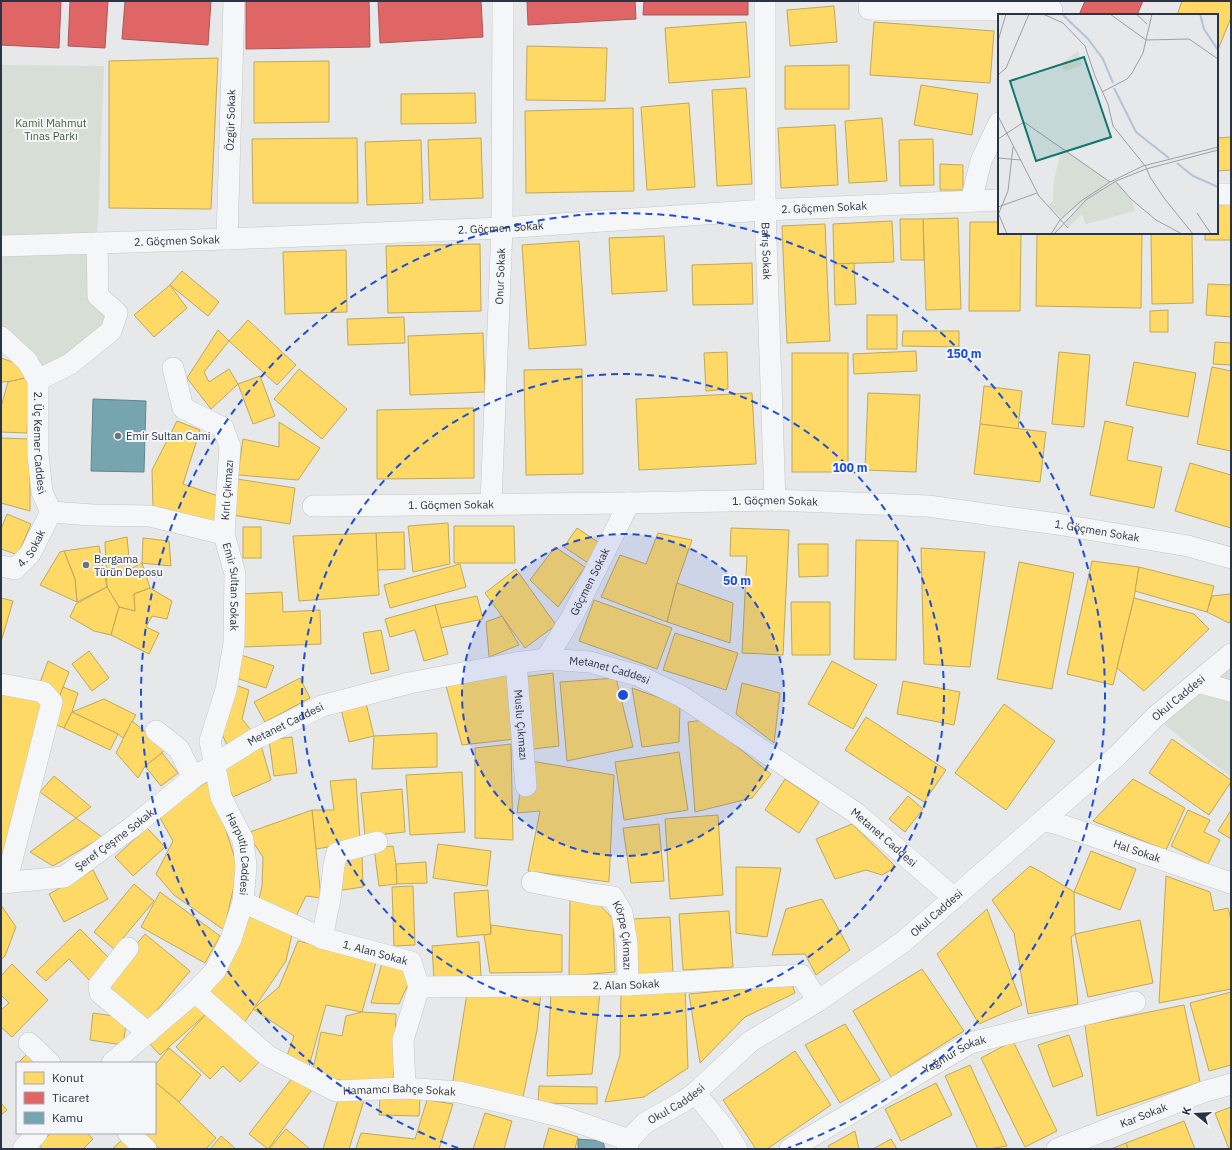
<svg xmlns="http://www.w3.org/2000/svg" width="1232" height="1150" font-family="'IBM Plex Sans',sans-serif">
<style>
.green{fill:#d6ded6}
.homes{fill:#ffd966;stroke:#bfa85c}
.shops{fill:#e06666;stroke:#aa575c}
.public{fill:#76a5af;stroke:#60838f}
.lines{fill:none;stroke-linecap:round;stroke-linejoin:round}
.minor-casing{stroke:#c4c6c8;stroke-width:22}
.minor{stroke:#f5f6f7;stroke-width:21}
.ring{fill:none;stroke:#1d4ed8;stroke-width:2;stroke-dasharray:7 5}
.poi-dot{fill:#6c737f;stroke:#f4f6f9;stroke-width:1.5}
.labels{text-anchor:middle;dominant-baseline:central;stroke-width:4;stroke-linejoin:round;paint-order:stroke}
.street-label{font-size:11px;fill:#2b3445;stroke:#f4f6f9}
.park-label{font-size:11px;fill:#3f6138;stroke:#f4f6f9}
.poi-label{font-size:11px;fill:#2b3445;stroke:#f4f6f9;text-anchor:start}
.inset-river{fill:none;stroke:#b4c4d5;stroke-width:2}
.inset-road{fill:none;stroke:#9ba0a8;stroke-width:1}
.view{fill:#0f766e;fill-opacity:0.15;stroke:#0f766e;stroke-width:2}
.inset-edge{fill:none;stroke:#2b3445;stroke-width:2}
.centre{fill:#1d4ed8;stroke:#f4f6f9;stroke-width:2}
.ring-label{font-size:12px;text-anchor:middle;font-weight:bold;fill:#1d4ed8;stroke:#f4f6f9;stroke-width:4;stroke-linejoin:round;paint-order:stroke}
</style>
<rect width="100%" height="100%" fill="#e6e8ea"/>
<g class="green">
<path d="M1,65l103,1 -7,177 1,53 19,17 -79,67 -37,-43z"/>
<path d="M1231,654v122l-12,-8 -64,-51z"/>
</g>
<g class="homes">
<path d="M1182,1h49v17l-14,34v-37h-40z"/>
<path d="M834,6l3,36 -47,4 -3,-36z"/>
<path d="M746,22l4,55 -81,6 -4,-55z"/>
<path d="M874,22l120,9 -4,52 -120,-8z"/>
<path d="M527,46l80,2 -2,53 -79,-1z"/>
<path d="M218,58l-7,151 -102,-1v-147z"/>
<path d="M329,61v61l-75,1v-61z"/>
<path d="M849,65v44h-64v-43z"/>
<path d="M921,85l57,9 -6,41 -58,-10z"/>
<path d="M746,88l6,96 -35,2 -5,-96z"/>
<path d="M475,93l1,30 -75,1v-30z"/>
<path d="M689,103l6,84 -48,3 -6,-83z"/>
<path d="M633,108l1,83 -108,2 -1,-82z"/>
<path d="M882,118l5,63 -38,2 -4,-62z"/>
<path d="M835,125l3,60 -57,3 -3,-60z"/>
<path d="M1231,137v33l-14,1v-33z"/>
<path d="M357,138l1,65h-105l-1,-64z"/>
<path d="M481,138l2,60 -53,2 -2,-60z"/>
<path d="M933,139l1,46 -34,1 -1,-46z"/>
<path d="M421,140l2,63 -56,2 -2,-63z"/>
<path d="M940,164l23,1v25h-23z"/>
<path d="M1231,204v36h-26v-7h12v-28z"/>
<path d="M958,218l3,91 -35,1 -3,-91z"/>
<path d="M900,219h23l1,41h-23z"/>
<path d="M892,221l2,41 -60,2 -1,-40z"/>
<path d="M970,222h29v11h22l-1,78h-51z"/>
<path d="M825,224l5,117 -43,2 -5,-117z"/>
<path d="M1037,233h105l-1,75 -105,-2z"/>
<path d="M1151,233h41l1,70 -41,1z"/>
<path d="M664,236l3,55 -55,3 -3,-56z"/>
<path d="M579,241l7,104 -57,4 -7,-104z"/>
<path d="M480,244l1,67 -93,2 -2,-67z"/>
<path d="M346,250l1,62 -62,2 -2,-62z"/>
<path d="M752,263l1,41 -60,1 -1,-40z"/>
<path d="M854,263l2,41 -21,1 -1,-41z"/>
<path d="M182,271l37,31 -11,14 -38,-31z"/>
<path d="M1208,284l23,1v32l-25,-2z"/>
<path d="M170,285l17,23 -33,29 -20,-22z"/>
<path d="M1168,310v22h-18v-21z"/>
<rect x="867" y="315" width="30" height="34"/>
<path d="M404,317l1,26 -57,2 -1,-26z"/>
<path d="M248,320l48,45 -19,20 -48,-44z"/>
<path d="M218,330l11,11 -25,31 5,10 20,-13 9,15 -27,25 -24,-31z"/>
<path d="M903,331h56v16l-57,-1z"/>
<path d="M483,333l2,59 -75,3 -2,-59z"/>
<path d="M1215,342l16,1v22l-18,-1z"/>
<path d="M916,351l1,20 -63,3 -1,-20z"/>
<path d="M727,352l1,37 -22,2 -2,-38z"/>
<path d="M1059,352l31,3 -6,72 -32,-3z"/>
<rect x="792" y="353" width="56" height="119"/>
<path d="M1,358l17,6 11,13 -17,4 -11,1z"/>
<path d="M1134,362l62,11 -8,44 -62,-12z"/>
<path d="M1212,367l19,4v80l-34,-7z"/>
<path d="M299,369l48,40 -25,30 -48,-40z"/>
<path d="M582,369l1,105 -57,1 -2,-105z"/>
<path d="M260,376l15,40 -22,8 -15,-40z"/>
<path d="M29,377l-2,56 -26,-1v-25l7,-25z"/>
<path d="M984,386l38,5 -4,38 -38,-5z"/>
<path d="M752,393l4,71 -117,6 -3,-71z"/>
<path d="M868,393l52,2 -4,77 -51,-2z"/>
<path d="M474,408v70l-97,1v-69z"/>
<path d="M177,421l23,9 -17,54 38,13 -4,26 -64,-17 -1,-36z"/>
<path d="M1105,421l28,6 -6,33 35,7 -8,41 -64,-13z"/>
<path d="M279,422l41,26 -22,32 -60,-5 5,-36 36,8z"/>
<path d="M980,424l66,8 -6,50 -66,-8z"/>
<path d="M1,438l29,1v72l-29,-8z"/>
<path d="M1190,463l41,12v53l-56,-17z"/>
<path d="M237,479l58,9 -5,36 -58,-9z"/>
<path d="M7,514l24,10 -13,31 -17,-6v-20z"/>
<path d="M448,523l2,41 -37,8 -5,-46z"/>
<path d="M454,526h60l1,37h-61z"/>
<rect x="243" y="527" width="18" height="31"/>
<path d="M577,528l24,16 -13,19 -24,-16z"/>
<path d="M731,528l58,2 -6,125 -41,-2 5,-97h-17z"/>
<path d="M404,532l1,37 -28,1 -1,-37z"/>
<path d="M376,533l3,62 -80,6 -6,-65z"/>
<path d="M658,533l34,7 -15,43 -10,39 -66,-25 19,-42 26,9z"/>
<path d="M127,537l3,32 12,-6 8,25 -16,6 1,17 -16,-4 -12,-20 -2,-45z"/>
<path d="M143,538l26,3 2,25 -29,-3z"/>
<path d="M856,540l42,1 -2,119 -42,-1z"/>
<path d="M798,544h30v32l-29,1z"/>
<path d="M99,546l8,41 -30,15 -2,-23 -11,-28z"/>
<path d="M555,547l30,20 -27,40 -28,-27z"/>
<path d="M921,548l64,4 -15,115 -46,-3z"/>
<path d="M64,551l11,28 2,23 -37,-17 20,-33z"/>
<path d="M1092,561l47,6 -5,31 -21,87 -46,-11z"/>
<path d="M1019,562l55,11 -22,116 -55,-10z"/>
<path d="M460,564l6,23 -76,21 -6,-23z"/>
<path d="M1139,567l75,19 -7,26 -72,-21z"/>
<path d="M516,569l40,56 -31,23 -40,-55z"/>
<path d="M677,583l56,20 -3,40 -63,-21z"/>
<path d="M107,587l12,20 -8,28 -17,-4 -24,-14 6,-13z"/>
<path d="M150,588l22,13 -5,18 -15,-3 -6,11 13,6 -10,21 -38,-19 8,-28 16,4 -1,-17z"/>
<path d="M282,592l1,20 37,-2 1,34 -78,3 -2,-53z"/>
<path d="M1231,594v25l-2,4 -22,-11 5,-16z"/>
<path d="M477,596l6,23 -43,9 -5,-23z"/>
<path d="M1,598l12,3 -12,41z"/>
<path d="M1134,598l60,16 15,15 -65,62 -27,-23z"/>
<path d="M594,600l78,28 -15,41 -78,-28z"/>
<path d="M791,602h39v53h-38z"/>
<path d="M435,605l13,49 -24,7 -9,-31 -25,7 -5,-18z"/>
<path d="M502,616l17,29 -30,12 -3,-35z"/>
<path d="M381,630l8,40 -18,4 -8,-41z"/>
<path d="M675,633l63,20 -12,37 -63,-20z"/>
<path d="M89,651l20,27 -17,13 -20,-27z"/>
<path d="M241,655l33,11 -8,22 -33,-11z"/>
<path d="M48,661l21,11 -9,23 -22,-7z"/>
<path d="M832,661l45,24 -24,44 -45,-25z"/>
<path d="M553,673l6,73 -26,3 -10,-72z"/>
<path d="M507,675l8,64 -53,6 -17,-63z"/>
<path d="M300,678l10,20 -45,24 -11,-20z"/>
<path d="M616,678l17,69 -66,14 -7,-79z"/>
<path d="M903,681l57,11 -6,33 -57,-11z"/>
<path d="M742,683l38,10 -6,50 -38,-29z"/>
<path d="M233,684l16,6 -7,29 9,11 -24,15 -6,-13z"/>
<path d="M63,687l15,6 -6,19 -8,16 -14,-6z"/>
<path d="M632,688l48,17 -1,37 -37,5z"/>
<path d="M1,693l41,9 -41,162z"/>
<path d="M104,699l32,16 -13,23 -5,-4 -46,-22z"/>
<path d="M366,703l8,33 -25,6 -8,-33z"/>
<path d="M1004,704l51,37 -49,69 -51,-37z"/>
<path d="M72,712l46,22 -8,16 -46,-22z"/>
<path d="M866,717l80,53 -22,32 -79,-52z"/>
<path d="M704,720l67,54 -19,24 -57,14 -7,-90z"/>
<path d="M132,721l33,27 -3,5 -17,13 -7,12 -22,-25z"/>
<path d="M437,733v34l-65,2 2,-33z"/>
<path d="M292,737l5,36 -23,3 -5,-36z"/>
<path d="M1172,739l59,41v2l-22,33 -60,-42z"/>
<path d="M511,744l2,96 -38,-2v-90z"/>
<path d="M261,745l10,35 -38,17 -13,-31z"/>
<path d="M679,752l9,58 -64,10 -9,-58z"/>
<path d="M162,753l16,20 -17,13 -16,-20z"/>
<path d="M531,761l83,14 -5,107 -81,-11 12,-60 -23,2 3,-21z"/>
<path d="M462,772l3,60 -55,3 -4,-60z"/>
<path d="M54,776l37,31 -15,11 -36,-26z"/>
<path d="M356,779l4,63 -44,7 -4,-39h22l-4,-29z"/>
<path d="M785,779l34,23 -20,31 -34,-23z"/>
<path d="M1133,779l52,29 -19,42 -73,-29z"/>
<path d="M210,780l28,88 -14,62 -50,-35 -18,-21 17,-33 -15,-27z"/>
<path d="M402,789l3,43 -40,4 -4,-43z"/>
<path d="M908,796l15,13 -18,23 -16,-13z"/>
<path d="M312,810l9,88 -15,-2 -12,24 -37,-12 5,-22 1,-29 -16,-24z"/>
<path d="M1188,810l22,10 -6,12 16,8 -12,24 -37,-18z"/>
<path d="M1231,810v29l-13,-8z"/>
<path d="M718,815l5,80 -53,4 -5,-80z"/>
<path d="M76,818l26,19 -49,29 -23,-14z"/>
<path d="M659,824l5,57 -33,2 -8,-55z"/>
<path d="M852,824l44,43 -14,8 -16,-5 -31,9 -19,-40z"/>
<path d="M147,828l18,19 -32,29 -18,-19z"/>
<path d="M438,844l53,7 -4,35 -54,-8z"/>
<path d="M393,846l3,18 1,20 -18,2 -5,-38z"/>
<path d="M1091,851l45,18 -16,41 -46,-18z"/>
<path d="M362,854l1,33 -27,4 4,-34z"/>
<path d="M426,862l1,21 -30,1 -1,-20z"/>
<path d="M1030,866l13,7 31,19 1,42 -4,3 7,67 -50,10 -14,-81 -22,-33z"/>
<path d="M736,867l45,1 -14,69 -31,-4z"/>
<path d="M93,870l15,29 -44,23 -15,-28z"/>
<path d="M1166,876l44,16 4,19 14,-3 3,11v70l-72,14z"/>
<path d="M134,884l20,17 -40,48 -20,-17z"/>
<path d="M413,886l2,59 -21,1 -2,-59z"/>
<path d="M488,890l3,44 -34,3 -3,-44z"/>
<path d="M160,892l60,44 -15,27 -64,-36z"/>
<path d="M822,899l28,51 -34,25 -11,-21 -33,1 14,-46z"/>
<path d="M570,900l27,2 16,17 2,53 -46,4z"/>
<path d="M1,905l15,22 -11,29 -4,4z"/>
<path d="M987,909l35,96 -43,19 -42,-70z"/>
<path d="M729,911l4,56 -50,3 -4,-56z"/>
<path d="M250,914l42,20 -6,27 -42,62 -38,-30z"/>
<path d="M670,917l3,56 -38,2 -3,-56z"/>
<path d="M1140,920l13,63 -65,14 -13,-63z"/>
<path d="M491,925l71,10v37l-72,1 -6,-38 7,-1z"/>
<path d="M80,929l34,34 -21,21 -24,-25 -23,22 -10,-9z"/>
<path d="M145,934l45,37 -43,51 -44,-37z"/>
<path d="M298,941l79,18 -15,53 -36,-7 -18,65 -22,-11 8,-23 -41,-27 26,-22z"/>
<path d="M479,942l2,34 -47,4 -2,-34z"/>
<path d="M382,963l19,3 8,16 -10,22 -28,-1z"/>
<path d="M12,964l36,36 -36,37 -11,-10v-17l8,-7 -8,-8v-19z"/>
<path d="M922,969l42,62 -73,46 -38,-66z"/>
<path d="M792,984l3,9 -50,24 -45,46 -11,-69z"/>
<path d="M685,987l3,81 -44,29 -39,5 15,-47 1,-60z"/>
<path d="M541,991l-4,39 -14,67 -70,-16 14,-88z"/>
<path d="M600,991l-8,83 -45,2 4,-84z"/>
<path d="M1231,992v73l-22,6 -19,-68z"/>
<path d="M197,1003l9,11 -46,41 -10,-11z"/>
<path d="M1184,1005l16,77 -103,34 -12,-91z"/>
<path d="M208,1012l52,49 -20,21 -17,-16 -13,13 -34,-32z"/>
<path d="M362,1012l34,2 -3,69 -49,-2 -32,-7 9,-42 21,4 4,-20z"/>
<path d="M93,1013l34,5 -4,27 -33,-5z"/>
<path d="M845,1024l35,56 -40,23 -35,-58z"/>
<path d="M1069,1035l14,41 -30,11 -15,-42z"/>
<path d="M1013,1041l44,90 -32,16 -44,-89z"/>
<path d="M169,1048l32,27 -22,27 -24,-20v-17z"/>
<path d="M795,1051l36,54 -64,44h-11l-33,-49z"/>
<path d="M29,1052l10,11h-21z"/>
<path d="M970,1065l37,81 -18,3h-11l-33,-73z"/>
<path d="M296,1073l18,14 -46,62 -19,-15z"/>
<path d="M155,1082l24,20 37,36 -10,11h-46l-17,-16h12z"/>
<path d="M936,1083l16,32 -51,26 -16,-32z"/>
<path d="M539,1086l58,1v17l-59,-1z"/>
<path d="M365,1097l-16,52h-26l15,-49z"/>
<path d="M380,1097l40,2 -1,17 -40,-1z"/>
<path d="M427,1100l26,4 -14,45h-78l-5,-1 5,-15 54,6z"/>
<path d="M1,1103l6,7 -6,5z"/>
<path d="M1231,1107v42h-2l-14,-36z"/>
<path d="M485,1113l27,8 -8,28h-31z"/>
<path d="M1184,1121l11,28h-67l-2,-6z"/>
<path d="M549,1128l29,9 -3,12h-32z"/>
<path d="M286,1129l24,20h-41z"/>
<path d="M855,1131l4,18h-29l-2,-3z"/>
<path d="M51,1133h36l6,6 -10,10h-40l-4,-4z"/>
<path d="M221,1136l15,13h-26z"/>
<path d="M891,1139l6,10h-24z"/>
<path d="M122,1140l9,9h-19z"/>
<path d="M1126,1143l2,6h-17z"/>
</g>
<g class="shops">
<path d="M1,1h60l-2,47 -58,-3z"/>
<path d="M70,1h38l-3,47 -37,-2z"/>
<path d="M125,1h86l-3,44 -86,-6z"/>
<path d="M246,1h123l1,46 -124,2z"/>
<path d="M378,1h103l2,36 -103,6z"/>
<path d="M527,1h108l1,18 -108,6z"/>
<path d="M644,1h104v14h-105z"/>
<path d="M1085,1h58l-6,14h-58z"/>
</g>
<g class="public">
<path d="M93,399l53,2 -2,71 -53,-1z"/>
<path d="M578,1139l25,2 2,8h-27z"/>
</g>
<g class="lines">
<defs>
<g id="minor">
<path id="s1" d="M765,1v209l10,290"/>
<path d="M870,1l-1,8 26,1h157"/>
<path d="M1217,194h14"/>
<path d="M971,201l10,-40 18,-38"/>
<path id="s2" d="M227,239l7,-238"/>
<path id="s3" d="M1,246l226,-7 275,-11 263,-18 234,-10"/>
<path id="s4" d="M1,337l26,24 11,19v74l4,38 9,20"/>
<path d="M173,368l10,40 40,20 7,18 -6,88"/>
<path d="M38,380l32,-16 41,-33 6,-18 -19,-17 -1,-53"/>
<path id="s5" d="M491,504l11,-276 1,-227"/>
<path id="s6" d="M313,506l316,-3 146,-3 153,6 129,18 131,22 43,12"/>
<path id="s7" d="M51,512l42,3 57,1 74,18 11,40 -1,69 -8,47 -16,51 11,56 22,43 3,26 -3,36 -12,37 -16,32 -20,21 -83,71"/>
<path id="s8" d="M1,566l14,3 15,-15 21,-42"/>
<path id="s9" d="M546,659l27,-44 56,-112"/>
<path id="s10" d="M516,663l10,123"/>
<path d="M1198,682l33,9"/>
<path d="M1,684l42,8 9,10 -46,181"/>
<path d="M156,731l23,18 14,29"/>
<path id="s11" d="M1043,820l21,6 167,57"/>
<path id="s12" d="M532,882l59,12 22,3 9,16 5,30 1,42"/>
<path id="s13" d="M1,883l63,-6 67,-49 62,-50 60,-38 69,-34 87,-23 107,-20 30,-4 44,3 49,14 42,20 175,117 98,85"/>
<path id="s14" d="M243,902l79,36 89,24 8,25 -16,53 2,48"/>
<path d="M322,938l8,-39 4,-34 3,-12 40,-11"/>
<path d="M128,948l-29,37 1,8 48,40"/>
<path id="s15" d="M419,987l209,-2 173,-10 17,26"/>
<path id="s16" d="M195,992l73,64 68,35 69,-3 54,4 104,25 66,23"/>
<path d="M29,1043l21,20"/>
<path d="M695,1093l28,34 14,22"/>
<path d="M128,1133l18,16"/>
<path d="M23,1149l14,-16"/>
<path id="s17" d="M627,1149l2,-9 16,-17 39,-22 11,-8 56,-52 67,-40 85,-59 215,-187 37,-38 76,-63"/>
<path id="s18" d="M790,1149l180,-106 165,-41"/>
<path id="s19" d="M1057,1149l146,-57 28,-8"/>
</g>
</defs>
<use href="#minor" class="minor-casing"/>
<use href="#minor" class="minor"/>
</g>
<circle cx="623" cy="695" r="161" fill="#1d4ed8" fill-opacity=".12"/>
<g class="ring">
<circle cx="623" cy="695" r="161"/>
<circle cx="623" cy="695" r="321"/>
<path d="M458 1148A482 482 0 1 1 788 1148"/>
</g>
<g class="poi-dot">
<circle cx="118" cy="436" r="4"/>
<circle cx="86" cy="565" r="4"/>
</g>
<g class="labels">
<g class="street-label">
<text stroke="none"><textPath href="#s2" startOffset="119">Özgür Sokak</textPath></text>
<text stroke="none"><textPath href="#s3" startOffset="824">2. Göçmen Sokak</textPath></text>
<text stroke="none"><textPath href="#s3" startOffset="500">2. Göçmen Sokak</textPath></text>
<text stroke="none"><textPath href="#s3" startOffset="176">2. Göçmen Sokak</textPath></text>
<text stroke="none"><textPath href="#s1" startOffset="250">Barış Sokak</textPath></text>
<text stroke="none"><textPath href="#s5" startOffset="228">Onur Sokak</textPath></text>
<text stroke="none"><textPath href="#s4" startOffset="120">2. Üç Kemer Caddesi</textPath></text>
<text transform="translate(227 490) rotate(-86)">Kırlı Çıkmazı</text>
<text stroke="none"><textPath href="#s6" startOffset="462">1. Göçmen Sokak</textPath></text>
<text stroke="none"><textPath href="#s6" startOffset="138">1. Göçmen Sokak</textPath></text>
<text stroke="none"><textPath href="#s6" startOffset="786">1. Göçmen Sokak</textPath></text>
<text stroke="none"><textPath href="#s8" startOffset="41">4. Sokak</textPath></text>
<text stroke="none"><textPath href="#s9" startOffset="89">Göçmen Sokak</textPath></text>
<text stroke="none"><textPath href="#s7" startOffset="229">Emir Sultan Sokak</textPath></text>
<text stroke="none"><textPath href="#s13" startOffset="668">Metanet Caddesi</textPath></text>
<text stroke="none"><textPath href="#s17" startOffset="717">Okul Caddesi</textPath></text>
<text stroke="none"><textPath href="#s13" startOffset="333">Metanet Caddesi</textPath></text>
<text stroke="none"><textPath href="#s10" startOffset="62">Muslu Çıkmazı</textPath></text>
<text stroke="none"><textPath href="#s13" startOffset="992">Metanet Caddesi</textPath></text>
<text stroke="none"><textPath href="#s13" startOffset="126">Şeref Çeşme Sokak</textPath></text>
<text stroke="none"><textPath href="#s11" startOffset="99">Hal Sokak</textPath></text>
<text stroke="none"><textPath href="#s7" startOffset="505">Harputlu Caddesi</textPath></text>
<text stroke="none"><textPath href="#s17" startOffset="393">Okul Caddesi</textPath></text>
<text stroke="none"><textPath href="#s12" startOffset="123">Körpe Çıkmazı</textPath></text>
<text stroke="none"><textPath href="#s14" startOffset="142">1. Alan Sokak</textPath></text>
<text stroke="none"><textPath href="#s15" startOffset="207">2. Alan Sokak</textPath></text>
<text stroke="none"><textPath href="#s18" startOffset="190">Yağmur Sokak</textPath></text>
<text stroke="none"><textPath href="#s16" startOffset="237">Hamamcı Bahçe Sokak</textPath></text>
<text stroke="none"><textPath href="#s17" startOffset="69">Okul Caddesi</textPath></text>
<text stroke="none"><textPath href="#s19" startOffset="93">Kar Sokak</textPath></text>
</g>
<g class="park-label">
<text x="51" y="123">Kamil Mahmut<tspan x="51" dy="13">Tınas Parkı</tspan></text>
</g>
<g class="poi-label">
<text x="126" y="436">Emir Sultan Cami</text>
<text x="94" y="559">Bergama<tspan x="94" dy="13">Türün Deposu</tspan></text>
</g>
</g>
<g transform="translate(998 14)">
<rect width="220" height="220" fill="#e6e8ea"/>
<path d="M80,37l4,14 -15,6 -5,-2 1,-7zM64,133l48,35 -48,36 -14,-12 5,-5 1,-21zM118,167l15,18 4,12 -49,13 -4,-10 -14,14 -2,-6 21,-23z" fill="#d6ded6"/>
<path class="inset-river" d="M64,0l26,25 15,20 10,24M202,0l4,15 14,21M116,74l22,44 33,26M179,149l16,13 25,11"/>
<path class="inset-road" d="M45,0l20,9 22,23 10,30 13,28 5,22 33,41 4,10M112,0l36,26 43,-1 29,20M138,0l11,10M0,27l8,-27M0,61l8,-7 23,-54M104,78l25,-13 5,-6 11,-20 9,-39M0,102l41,80 29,32M0,125l26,-17 86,60M0,144l23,2M152,163l14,21 29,36M118,168l15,17 25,21 26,14M0,193l39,-14M199,199l14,21M0,201l10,-24 5,-44M1,201l8,19M53,220l9,-14 21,-19 29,-19 33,-16 75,-19M56,220l33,-35 29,-18 30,-12 72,-19"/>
<path class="view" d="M86,43l27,80 -75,24 -26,-80z"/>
<rect width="220" height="220" class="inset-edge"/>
</g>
<circle cx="623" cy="695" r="6" class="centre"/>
<g class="ring-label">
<text x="964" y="358">150 m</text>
<text x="850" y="472">100 m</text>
<text x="737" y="585">50 m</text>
</g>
<rect width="1232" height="1150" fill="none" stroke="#2b3445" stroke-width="4"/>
<rect x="16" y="1062" width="140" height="72" fill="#f4f6f9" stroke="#a4a8b1"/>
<rect x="24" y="1072" width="20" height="12" fill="#ffd966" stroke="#a4a8b1"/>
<text x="52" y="1082" font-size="12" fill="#2b3445">Konut</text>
<rect x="24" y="1092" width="20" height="12" fill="#e06666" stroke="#a4a8b1"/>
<text x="52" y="1102" font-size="12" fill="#2b3445">Ticaret</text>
<rect x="24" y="1112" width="20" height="12" fill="#76a5af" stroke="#a4a8b1"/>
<text x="52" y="1122" font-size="12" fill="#2b3445">Kamu</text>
<g transform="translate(1196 1114) rotate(288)" stroke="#f4f6f9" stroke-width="3" paint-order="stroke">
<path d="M0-3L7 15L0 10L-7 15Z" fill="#2b3445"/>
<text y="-6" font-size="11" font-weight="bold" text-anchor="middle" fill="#2b3445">K</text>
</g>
</svg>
